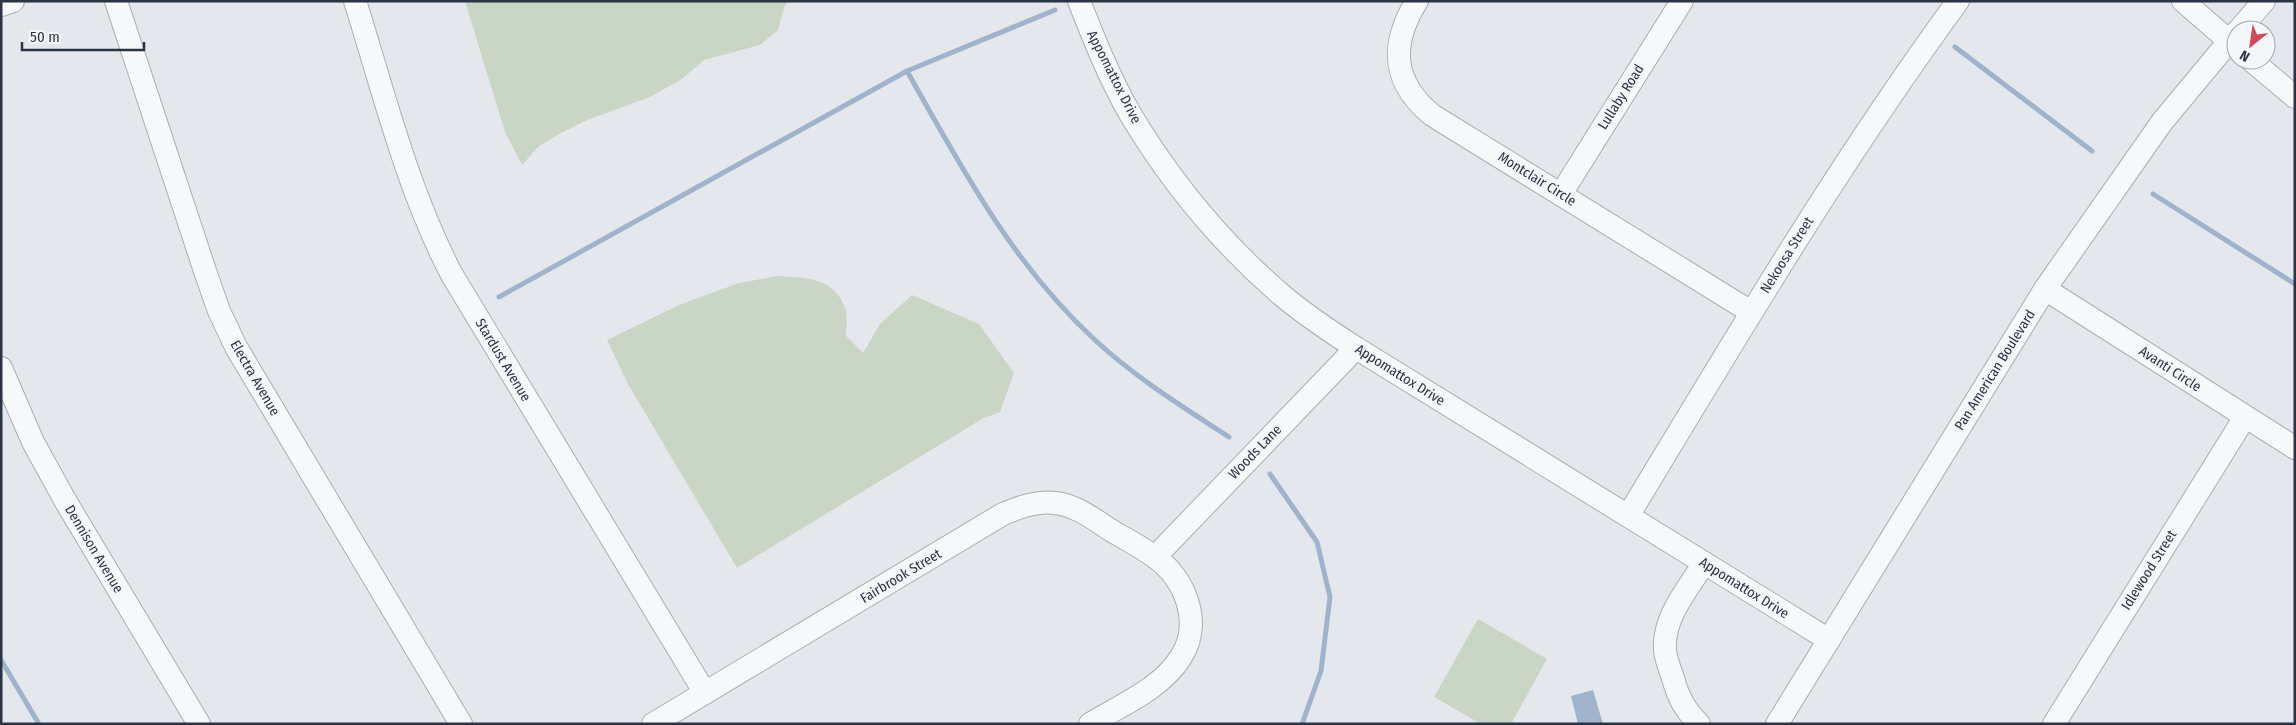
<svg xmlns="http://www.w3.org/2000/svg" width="2296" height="725" font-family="'Fira Sans Condensed',sans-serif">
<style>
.green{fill:#c9d6c5}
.water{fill:#9fb4cc}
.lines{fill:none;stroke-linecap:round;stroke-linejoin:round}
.stream{stroke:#9fb4cc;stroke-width:5}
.minor-casing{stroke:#a9aeb7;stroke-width:24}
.minor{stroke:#f7f8fa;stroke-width:22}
.labels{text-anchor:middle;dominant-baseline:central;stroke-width:5;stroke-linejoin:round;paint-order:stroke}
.street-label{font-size:14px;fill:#2b3445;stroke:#f4f6f9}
</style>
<rect width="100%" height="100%" fill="#e4e7ec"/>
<g class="green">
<path d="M465,1h324l-4,4 -7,25 -18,15 -56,15 -22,19 -32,18 -63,23 -28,14 -21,13 -16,18 -17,-33z"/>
<path d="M778,276c28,2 56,1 67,32 3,8 1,20 1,28l17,17 17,-29 32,-29 67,29 35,49 -14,39 -18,7 -245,149 -109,-184 -21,-44 72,-35 60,-22z"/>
<path d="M1478,619l69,40 -36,65h-30l-47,-27z"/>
</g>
<path class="water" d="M1593,690l10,34h-25l-7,-28z"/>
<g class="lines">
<g class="stream">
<path d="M1955,47l137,104"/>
<path d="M907,71c54,96 106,194 188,269 41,38 88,67 134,97"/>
<path d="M2153,194l142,90"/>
<path d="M499,297l408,-226 148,-61"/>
<path d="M1270,474l47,68 13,55 -9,74 -19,53"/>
<path d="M1,660l38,64"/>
</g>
<defs>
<g id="minor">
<path d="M116,1l90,273 13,37 17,36 225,377"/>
<path d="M355,1c29,92 52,188 97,274l253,418"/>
<path d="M1079,1c15,38 30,76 50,111 41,69 94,133 155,185 23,19 47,35 72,51l473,292"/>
<path d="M1417,1c-27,43 -25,81 15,114l319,197"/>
<path d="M2183,1l53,46"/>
<path d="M1,5l12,-4"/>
<path d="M2239,30l25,-29"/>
<path d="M2251,60l44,37"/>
<path d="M1561,194l121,-193"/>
<path d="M2045,289l250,159"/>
<path d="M1,368l32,74 33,60 133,222"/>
<path d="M1628,516c106,-175 209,-350 330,-515"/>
<path d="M1155,557l201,-209"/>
<path d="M653,724l350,-210c17,-7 33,-13 52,-11 21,2 40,17 57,28 14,8 29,16 43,26 30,22 48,65 26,100 -20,32 -60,48 -91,67"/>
<path d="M1699,724c-14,-14 -21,-27 -26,-46 -3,-9 -8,-20 -8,-29 -2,-32 23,-60 39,-86"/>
<path d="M1777,724l268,-435 117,-167 74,-89"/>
<path d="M2054,724l191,-307"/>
</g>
</defs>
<use href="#minor" class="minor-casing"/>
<use href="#minor" class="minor"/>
</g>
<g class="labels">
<g class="street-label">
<text transform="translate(1114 77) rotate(63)">Appomattox Drive</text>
<text transform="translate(1621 97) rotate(-58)">Lullaby Road</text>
<text transform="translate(1537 179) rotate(32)">Montclair Circle</text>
<text transform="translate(1787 255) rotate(-58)">Nekoosa Street</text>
<text transform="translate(503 360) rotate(59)">Stardust Avenue</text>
<text transform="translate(2170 369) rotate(33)">Avanti Circle</text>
<text transform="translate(1995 370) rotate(-58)">Pan American Boulevard</text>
<text transform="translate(1400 375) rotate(32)">Appomattox Drive</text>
<text transform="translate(255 378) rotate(60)">Electra Avenue</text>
<text transform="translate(1255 452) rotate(-46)">Woods Lane</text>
<text transform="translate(94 549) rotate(59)">Dennison Avenue</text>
<text transform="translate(2149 570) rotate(-58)">Idlewood Street</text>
<text transform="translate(901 576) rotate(-31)">Fairbrook Street</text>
<text transform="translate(1744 588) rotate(32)">Appomattox Drive</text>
</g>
</g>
<rect width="2296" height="725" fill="none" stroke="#2b3445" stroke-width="5"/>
<g transform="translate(2251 45) rotate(210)"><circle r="24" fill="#f4f6f9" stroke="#a4a8b1"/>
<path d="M0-4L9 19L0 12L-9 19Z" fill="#d1495b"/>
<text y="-8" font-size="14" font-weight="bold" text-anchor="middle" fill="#2b3445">N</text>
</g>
<path d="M22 42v8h122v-8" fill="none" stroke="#2b3445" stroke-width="2.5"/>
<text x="30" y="42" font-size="15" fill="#2b3445" stroke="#f4f6f9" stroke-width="4" paint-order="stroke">50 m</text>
</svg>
